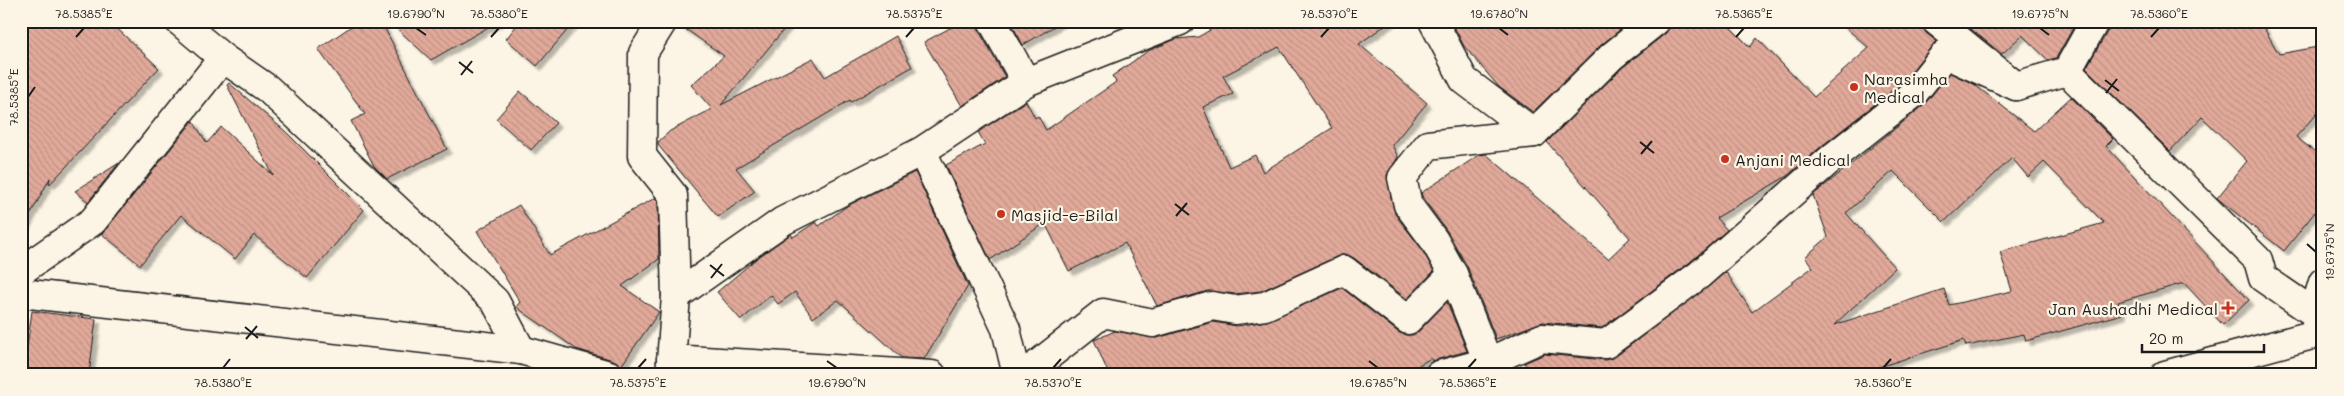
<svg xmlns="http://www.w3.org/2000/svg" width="2344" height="396" font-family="Mali,sans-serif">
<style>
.building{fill:url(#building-back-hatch);stroke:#1c1c1c;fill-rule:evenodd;filter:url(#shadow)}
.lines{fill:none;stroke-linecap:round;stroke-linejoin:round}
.street-casing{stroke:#1c1c1c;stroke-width:31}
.secondary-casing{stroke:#1c1c1c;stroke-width:31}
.street{stroke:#fcf5e5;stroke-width:28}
.secondary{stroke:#fcf5e5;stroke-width:28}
.ticks{fill:none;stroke:#1c1c1c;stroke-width:2}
.poi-dot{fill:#c8321e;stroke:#fcf5e5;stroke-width:2}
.labels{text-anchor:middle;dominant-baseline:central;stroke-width:4.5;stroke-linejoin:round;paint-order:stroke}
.poi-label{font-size:16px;fill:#1c1c1c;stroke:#fcf5e5;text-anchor:start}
.neatline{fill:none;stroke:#1c1c1c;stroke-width:2}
.ticks-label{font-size:12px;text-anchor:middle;fill:#1c1c1c}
</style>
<defs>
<pattern id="building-back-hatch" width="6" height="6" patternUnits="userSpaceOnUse" patternTransform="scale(1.25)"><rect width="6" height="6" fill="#e1a99a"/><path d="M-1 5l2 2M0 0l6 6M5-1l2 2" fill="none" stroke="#c09184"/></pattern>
<filter id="shadow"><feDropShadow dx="4.5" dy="4.5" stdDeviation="1" flood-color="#0004"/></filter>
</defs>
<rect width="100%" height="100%" fill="#fcf5e5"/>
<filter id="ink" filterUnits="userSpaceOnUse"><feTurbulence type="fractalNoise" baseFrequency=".02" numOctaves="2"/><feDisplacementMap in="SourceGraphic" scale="10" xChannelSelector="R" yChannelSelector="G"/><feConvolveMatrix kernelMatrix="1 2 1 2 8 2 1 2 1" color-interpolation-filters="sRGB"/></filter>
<g filter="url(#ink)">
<g class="building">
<path d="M21,21h88l50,47 -110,117 1,-7 -29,54z"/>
<path d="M359,21h22l66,128 -60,30 -13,-13 -23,-45 14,-7 -47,-65z"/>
<path d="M389,21h110l-68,39z"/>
<path d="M520,21h55l-38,45 -31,-27z"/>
<path d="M679,21h112l-70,84 92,-47 12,19 71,-41 16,31 -61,35 -1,-2 -114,68 19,23 -37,26 -60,-72v-3l12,-11 42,-22 -21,-24 33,-29 -46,-32z"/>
<path d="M963,21h13l2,8 27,48 -43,29 -38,-64z"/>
<path d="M1010,21h53l-40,24z"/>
<path d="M1226,21h165l-32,23 68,59 -35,42 6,12 -11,18 8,39 26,34 13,23 -27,28 -53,-41 -9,-4 -7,2 -77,35 -26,3 -27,-3 -51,15 -32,-63 -56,28 -24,-48 -55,37 -44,-95 39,-21 -7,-12 48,-31 9,17 3,-2 8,14 70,-48 -4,-6 36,-25 28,-12 22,-2zM1279,47l53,81 -69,44 -8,-17 -26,12 -26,-60 30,-13 -10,-18z"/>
<path d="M1451,21h180l-30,24 -68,67 -34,-25 -35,-41z"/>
<path d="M1671,21h53l26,26 7,-9 57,59 55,-49 -31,-27h83l5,12 10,8 -34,42 -79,62 -36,31 -71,42 11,12 -38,33 -87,65 -59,-6 -47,17 -29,-73 -20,-35 -24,-33 -2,-5 58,-38 7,-1 122,105 22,-21 -83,-96 75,-74 44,-35z"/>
<path d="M1961,21h116l-21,37 -8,2 -26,-25 -20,19z"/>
<path d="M2111,21h149l19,33 44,-8v60l-27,31 27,21v44l-39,49 -67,-53 30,-37 -45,-44 -32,34 -84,-83 23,-39z"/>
<path d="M1950,73l24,11 60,47 37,-34 42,42 -7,7 143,154 -26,25 -39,-42 -66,19 4,12 -96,27 -2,-7 -58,12 -2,-6 -110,35h-321l-9,-12 21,-9 60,6 10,-3 111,-85 26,40 61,-45 -8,-10 23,-20 -15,-42 110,-89zM2012,158l16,19 16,-15 60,61 -104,29 12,39 -63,14 -5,-16 -110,36 61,-57 -49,-55 47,-42 51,51z"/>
<path d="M229,83l57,49 78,78 -57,68 -53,-43 -19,24 -54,-44 -41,50 -38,-31 91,-113 14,22 14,-16 52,48 -46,-90z"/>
<path d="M520,91l36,32 -25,27 -35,-31z"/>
<path d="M119,163l-31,39 -13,-11z"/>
<path d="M915,172l53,114 -44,73 -22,-1 -64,-58 -25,18 -18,-26 -17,12 -7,-9 -30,25 -24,-28 40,-34 34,-24 2,3 23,-15 3,4 28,-20z"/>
<path d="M655,198l3,3 1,58 -37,27 37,26 -38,54 -8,-6 -37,-11 -60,-42 4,-5 -43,-71 42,-26 31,50z"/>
<path d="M1342,288l56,44 8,3h7l6,-4 28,-29 20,49 -35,10 -1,-3 -29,17h-293l-15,-35 21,-9 42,7 56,-16 24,4 30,-5z"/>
<path d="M32,311l64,8 -7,56h-66z"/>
</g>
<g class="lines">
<defs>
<g id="street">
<path d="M179,21l44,37 45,31 227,212 26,49"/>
<path d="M663,21l-20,32 -1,103 31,39 3,101 -6,79"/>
<path d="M992,21l34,61"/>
<path d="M1433,21l31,59 70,53 -106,12 -26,33 6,27 26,35 19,34 35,88 8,13"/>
<path d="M1936,21l80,65 51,-15 28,-50"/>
<path d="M2067,71l191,189 5,18 57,39"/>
<path d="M1534,133l78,-77 44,-35"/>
<path d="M922,151l84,178 11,46"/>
<path d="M21,271l72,-50 130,-163"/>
<path d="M21,293l500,57 88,25"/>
<path d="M676,296l107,-75 139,-70 104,-69 154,-61"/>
<path d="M671,359l261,16"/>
<path d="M1024,375l79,-62 50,10 59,-17 23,4 30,-4 79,-36 64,50 45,-46"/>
<path d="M1439,375l49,-13 54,-24 64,6 93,-69 134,-118 80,-63 32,-40 71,32"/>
</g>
<g id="secondary">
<path d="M2323,282l-6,20 6,22"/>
<path d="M2165,375l158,-43"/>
</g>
</defs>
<use href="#street" class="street-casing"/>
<use href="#secondary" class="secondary-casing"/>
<use href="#street" class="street"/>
<use href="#secondary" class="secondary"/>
</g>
</g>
<path class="ticks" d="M416,28l10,7M1499,28l9,7M2040,28l9,7M76,37l8,-9M491,37l8,-9M906,37l8,-9M1321,37l8,-9M1736,37l8,-9M2151,37l8,-9M459,62l14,11M461,75l11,-14M2105,80l14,11M2106,93l11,-14M28,97l7,-10M1640,142l14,11M1641,154l11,-13M1175,204l14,11M1176,216l11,-13M2307,244l9,8M710,265l14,11M711,278l11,-14M245,327l13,11M246,339l11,-13M827,361l10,7M1369,361l9,7M223,368l7,-9M638,368l8,-9M1053,368l8,-9M1468,368l8,-9M1883,368l8,-9"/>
<g class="poi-dot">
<circle cx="1854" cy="87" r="5"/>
<circle cx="1725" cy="159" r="5"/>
<circle cx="1001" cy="214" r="5"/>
<path d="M2225.5 300.5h5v5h5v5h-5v5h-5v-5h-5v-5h5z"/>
</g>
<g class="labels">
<g class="poi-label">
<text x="1864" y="78">Narasimha<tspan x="1864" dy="18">Medical</tspan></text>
<text x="1735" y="159">Anjani Medical</text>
<text x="1011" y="214">Masjid-e-Bilal</text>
<text x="2218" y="308" text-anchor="end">Jan Aushadhi Medical</text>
</g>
</g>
<rect width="2344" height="396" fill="none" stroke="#fcf5e5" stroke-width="55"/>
<path d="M2142 344v8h122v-8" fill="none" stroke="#1c1c1c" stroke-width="2.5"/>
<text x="2149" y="344" font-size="15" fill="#1c1c1c" stroke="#fcf5e5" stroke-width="4" paint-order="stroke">20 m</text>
<rect x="28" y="28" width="2288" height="340" class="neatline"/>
<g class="ticks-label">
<text x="84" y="18">78.5385°E</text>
<text x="416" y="18">19.6790°N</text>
<text x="499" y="18">78.5380°E</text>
<text x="914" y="18">78.5375°E</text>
<text x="1329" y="18">78.5370°E</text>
<text x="1499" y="18">19.6780°N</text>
<text x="1744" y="18">78.5365°E</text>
<text x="2040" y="18">19.6775°N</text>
<text x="2159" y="18">78.5360°E</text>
<text transform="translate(14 97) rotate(-90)" y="4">78.5385°E</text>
<text transform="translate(2330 252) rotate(-90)" y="4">19.6775°N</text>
<text x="223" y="387">78.5380°E</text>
<text x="638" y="387">78.5375°E</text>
<text x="837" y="387">19.6790°N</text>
<text x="1053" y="387">78.5370°E</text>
<text x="1378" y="387">19.6785°N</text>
<text x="1468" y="387">78.5365°E</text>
<text x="1883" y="387">78.5360°E</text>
</g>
</svg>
